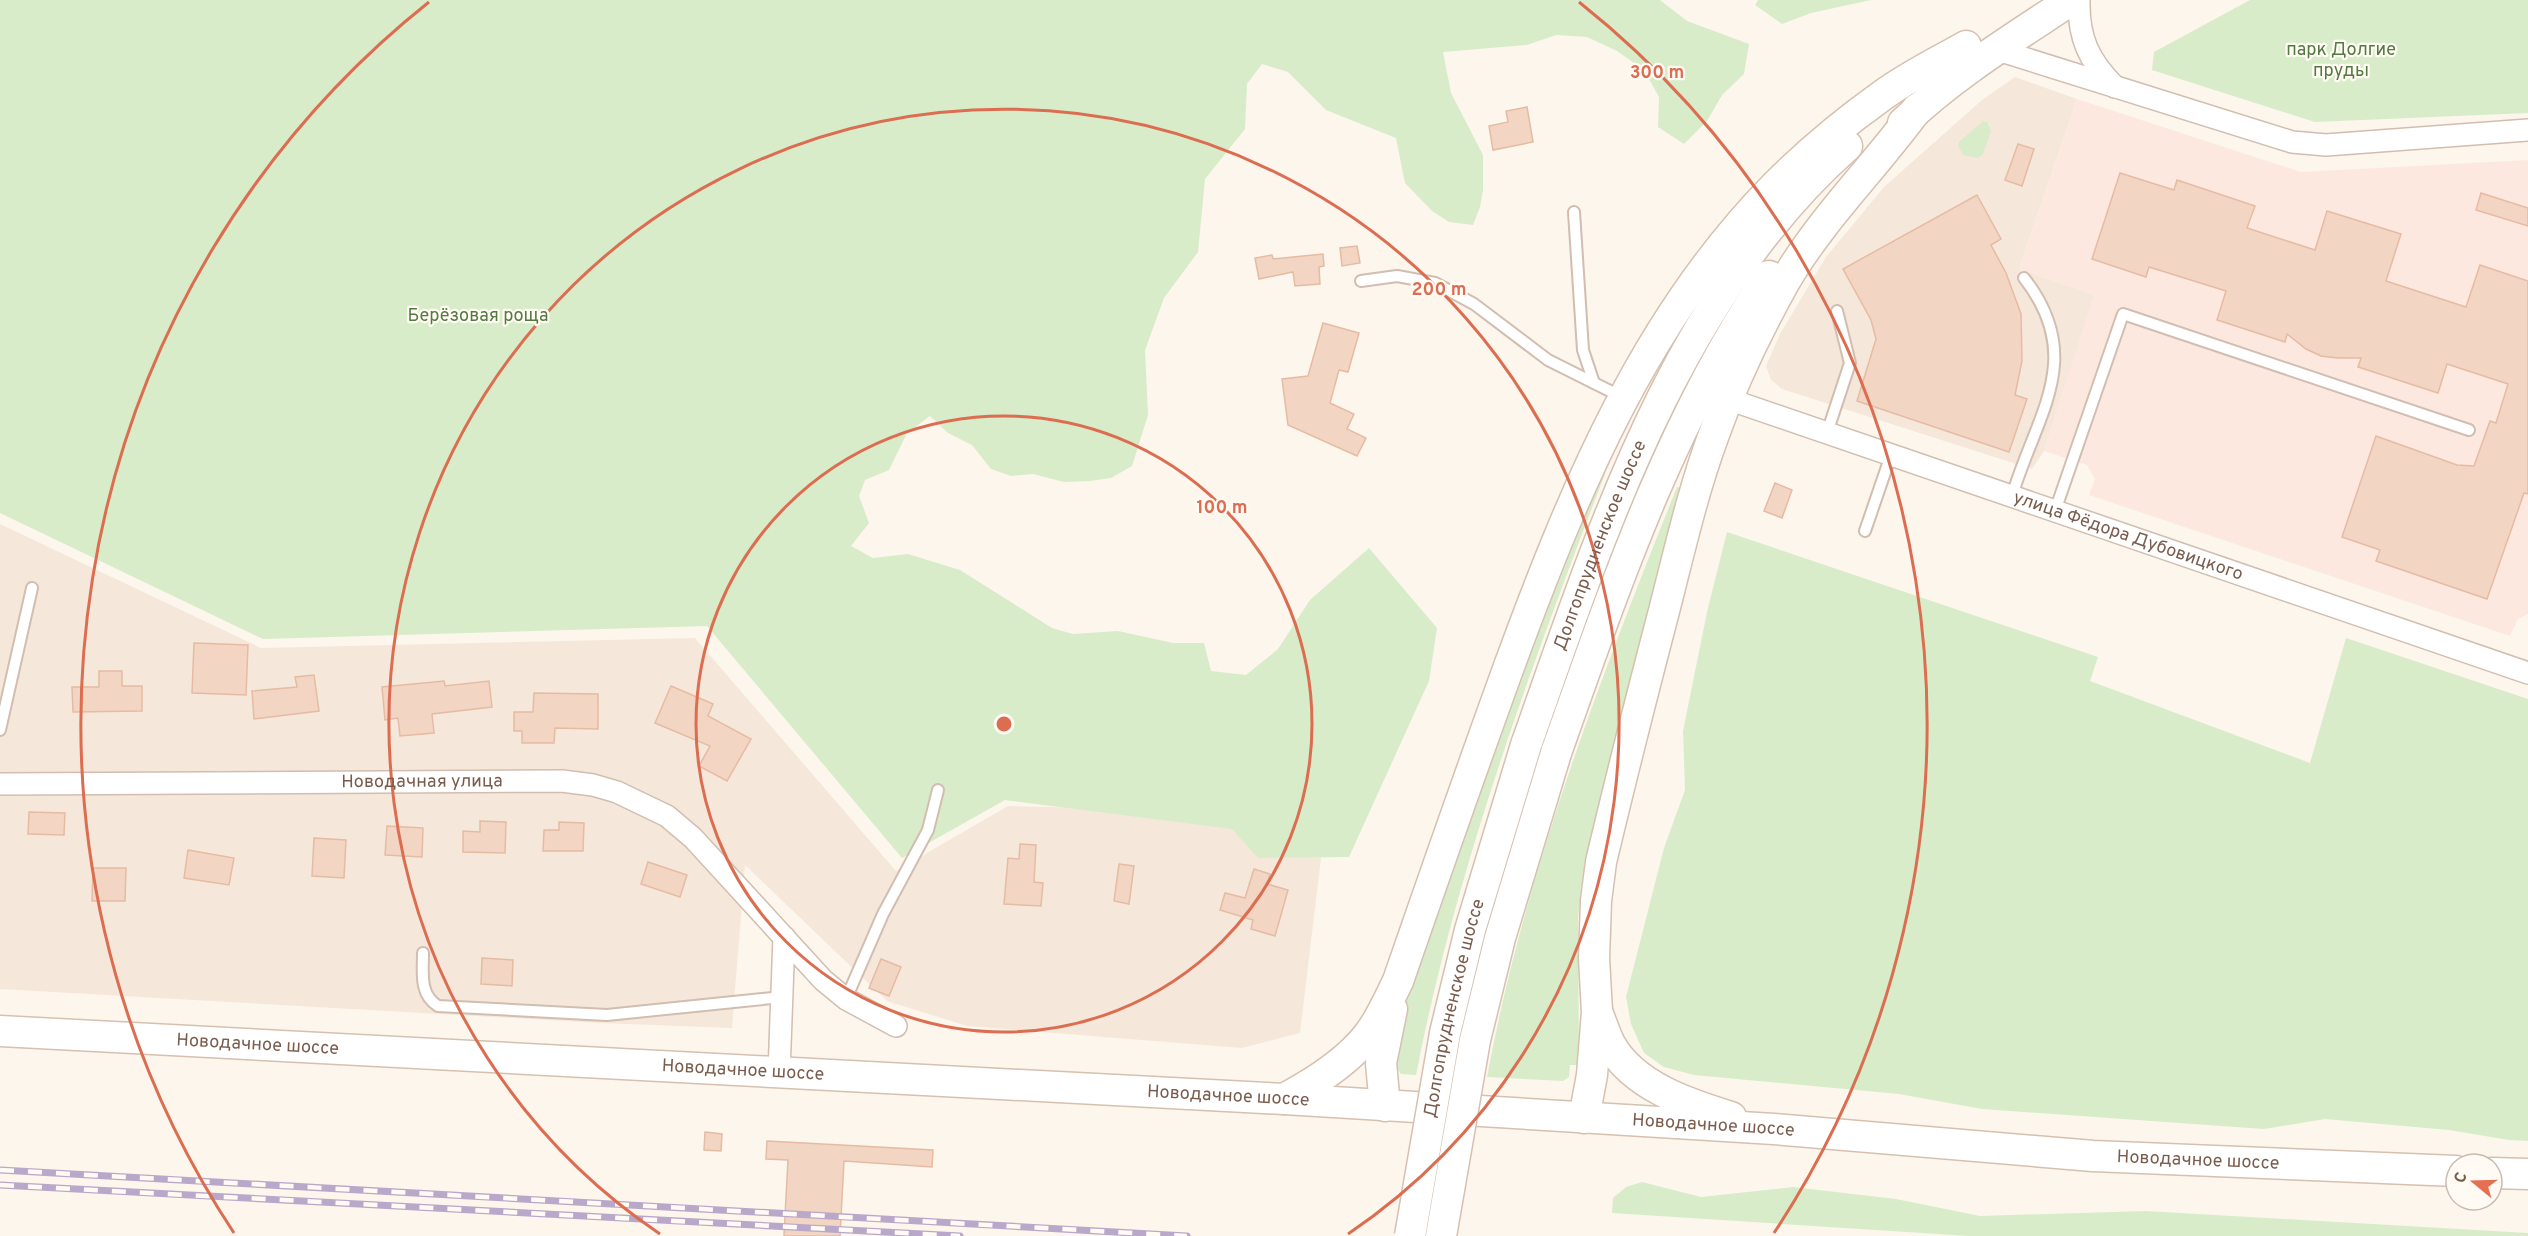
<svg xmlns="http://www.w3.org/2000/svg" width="2528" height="1236" font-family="Overpass,sans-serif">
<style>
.residential{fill:#f5e8da}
.commercial{fill:#fde8e0}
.green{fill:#d8ecc9}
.building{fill:#f3d5c3;stroke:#e6bba3;stroke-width:1.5}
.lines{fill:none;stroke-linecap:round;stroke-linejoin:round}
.lane-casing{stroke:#d1beb0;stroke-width:14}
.street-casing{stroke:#d1beb0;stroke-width:24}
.secondary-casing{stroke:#d6c0b0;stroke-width:33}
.lane{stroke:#fff;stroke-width:10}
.street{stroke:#fff;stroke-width:21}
.secondary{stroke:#fff;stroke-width:30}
.rail-casing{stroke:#b9a8c9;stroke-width:7}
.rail{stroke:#fffaf3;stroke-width:4.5;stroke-dasharray:14;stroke-linecap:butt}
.secondary-bridge-casing{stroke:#d6c0b0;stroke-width:33;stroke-linecap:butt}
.secondary-bridge{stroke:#fff;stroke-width:30}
.ring{fill:none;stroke:#dc6d51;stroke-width:3}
.labels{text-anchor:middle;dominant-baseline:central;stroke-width:4.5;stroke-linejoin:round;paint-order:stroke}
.park-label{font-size:18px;fill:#537a41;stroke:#fffaf3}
.street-label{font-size:18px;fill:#7a5c4d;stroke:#fffaf3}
.centre{fill:#dc6d51;stroke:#fffaf3;stroke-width:3}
.ring-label{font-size:18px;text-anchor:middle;font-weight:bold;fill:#dc6d51;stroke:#fffaf3;stroke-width:4.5;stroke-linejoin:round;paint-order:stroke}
</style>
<rect width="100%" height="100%" fill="#fdf6ec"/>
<g class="residential">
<path d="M2015,77l62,22 -58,170 76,26 -51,156 -12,18 -250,-80 -11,-9 -5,-14 14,-32 46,-77 58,-70 98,-87z"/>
<path d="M0,524l261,124 434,-10 201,233 112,-65 222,5 93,30 -23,192 -58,15 -275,-22 -80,-25 -142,-136 -13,163 -133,-5 -599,-34z"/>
</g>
<path class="commercial" d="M2077,99l224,73 227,-12v454l-10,5 -8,17 -421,-141 6,-16 -8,-14 -43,-14 50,-156 -75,-26z"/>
<g class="green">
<path d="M0,0h1660l27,21 62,23 -5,30 -22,21 -15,26 -23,23 -26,-17 1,-30 -15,-27 -27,-19 -30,-14 -31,-2 -29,10 -84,7 8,41 32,62v35l-3,17 -7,18 -24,-3 -17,-11 -27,-28 -9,-45 -70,-28 -38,-38 -26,-8 -15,20 -2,45 -40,50 -7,73 -34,46 -19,52 3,65 -16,51 -21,12 -21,3 -26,1 -31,-8 -22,2 -20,-7 -19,-24 -24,-12 -18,-17 -23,17 -18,37 -24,10 -6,16 10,27 -18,23 22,12 35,-4 52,16 92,58 21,6 45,-3 55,12h31l7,28 35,4 32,-26 32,-49 59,-52 68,80 -8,53 -80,176 -91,1 -26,-29 -227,-29 -103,58 -195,-232 -444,13 -263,-126z"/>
<path d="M1758,0h113l-60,13 -29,11 -27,-19z"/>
<path d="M2250,0h278v113l-213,9 -163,-52 2,-18z"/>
<path d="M1983,121l4,1 4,9 -8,23 -5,4 -15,-3 -5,-10 1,-3z"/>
<path d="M1599,471l6,3c-75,195 -149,395 -189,601l-15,-1 -6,-8 -4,-34 64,-189z"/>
<path d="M1677,487l5,1 -54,201 -45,186 -5,43 1,147h-9l-1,12 -6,4 -76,-4c38,-204 113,-398 190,-590z"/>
<path d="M1727,532l371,125 -8,24 220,82 36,-125 182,61v442l-19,-1 -60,-10 -124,-11 -61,10 -282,-20 -83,-15 -205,-19 -30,-8 -20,-14 -13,-29 -5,-27 38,-149 21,-58 -2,-59 24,-119z"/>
<path d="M1642,1182l59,15 92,-10 103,12 84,17 166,-5 382,22v3h-559l-357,-23 1,-15 13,-11z"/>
</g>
<g class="building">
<path d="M1527,107l6,35 -40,8 -4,-24 19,-4 -2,-11z"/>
<path d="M2018,144l16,5 -12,37 -17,-6z"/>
<path d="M2120,173l54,17 3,-10 78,26 -8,22 68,22 12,-39 74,23 -15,47 80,26 14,-42 48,16v213l-4,-1 -37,106 -111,-38 4,-11 -38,-13 34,-101 81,29 17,1 16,-45 6,2 12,-39 -61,-20 -9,29 -80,-26 3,-9h-24l-16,-2 -15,-7 -19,-15 -2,8 -68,-22 9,-29 -77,-24 -3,10 -54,-18z"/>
<path d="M2481,193l47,15v18l-52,-16z"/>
<path d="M1977,195l24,44 -10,6 15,28 15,41 1,47 -7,34 12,4 -18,53 -152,-51 19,-62 -5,-19 -28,-51z"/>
<path d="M1357,246l3,17 -18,3 -2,-18z"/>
<path d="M1323,254l1,12 -5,1 1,17 -25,2 -2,-14 -34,7 -4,-21 17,-3 1,4z"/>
<path d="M1323,323l36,10 -11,39 -9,-2 -9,33 24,11 -7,15 19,9 -9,18 -69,-31 -6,-46 26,-3z"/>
<path d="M1775,483l17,7 -10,28 -18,-7z"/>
<path d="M194,643l54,2 -2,50 -54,-2z"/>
<path d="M99,671h23v15h20v25l-69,1 -1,-25h27z"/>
<path d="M314,675l5,36 -65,8 -2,-28 45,-4 -2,-10z"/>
<path d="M444,681l1,5 44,-5 3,26 -60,7 2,19 -34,3 -2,-18 -13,2 -3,-33z"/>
<path d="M671,686l42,18 -5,12 43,23 -24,42 -28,-15 11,-20 -55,-23z"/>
<path d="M534,693l64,1v35l-43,-1 -1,15h-32v-12h-8v-19h19z"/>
<path d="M29,812l36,1 -1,22 -36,-1z"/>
<path d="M480,821l26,1 -1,31 -42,-1v-21l17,1z"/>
<path d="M559,822l25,1 -1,28h-40l1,-21h15z"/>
<path d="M387,826l36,2 -1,29 -37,-2z"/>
<path d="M314,838l32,2 -2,38 -32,-2z"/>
<path d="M1020,844l16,1 -2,37 9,1 -2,23 -37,-2 4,-46 11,1z"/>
<path d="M188,850l46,8 -5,27 -45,-7z"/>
<path d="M648,862l39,13 -7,22 -39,-13z"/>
<path d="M1119,864l15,2 -5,38 -15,-3z"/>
<path d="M93,868h33l-1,33h-33z"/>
<path d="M1254,869l16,5 -3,10 21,6 -13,46 -24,-7 2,-9 -33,-10 5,-17 20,5z"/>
<path d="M482,958l31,2 -1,26 -31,-2z"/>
<path d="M881,959l20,8 -12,29 -20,-8z"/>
<path d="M705,1132l17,2 -1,17 -17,-1z"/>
<path d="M767,1141l166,9 -1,17 -88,-6 -4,75h-56l4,-76 -22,-1z"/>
</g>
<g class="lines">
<defs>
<g id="lane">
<path d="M1574,212l9,138 11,33"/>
<path d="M1361,281l36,-5 38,7 39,21 74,56 74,37"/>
<path d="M1827,433l23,-70 -13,-52"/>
<path d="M2012,496c24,-81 75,-138 12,-218"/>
<path d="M2055,511l68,-197 346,116"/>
<path d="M1865,531l26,-76"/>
<path d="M0,730l32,-142"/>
<path d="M423,953c0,20 -4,41 15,53l169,9 175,-18"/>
<path d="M846,999l37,-85 45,-84 10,-40"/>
</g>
<g id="street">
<path d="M2079,0c-1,38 10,61 36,87"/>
<path d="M1998,50l294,92 34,3 202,-15"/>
<path id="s1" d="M1728,399l800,274"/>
<path id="s2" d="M0,784l562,-3 31,4 24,7 50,24 26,22 130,142 23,19 50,27"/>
<path d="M779,1073l5,-136"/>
</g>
<g id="secondary">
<path d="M1903,123c50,-48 111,-85 168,-123"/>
<path id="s3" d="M1526,745c75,-211 148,-446 321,-599"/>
<path d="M1556,753c58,-164 114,-331 213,-477"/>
<path d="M1598,1014c4,10 7,20 12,30 23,42 78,60 121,73"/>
<path id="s4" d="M0,1031l1284,68 490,30 319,27 363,15"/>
<path d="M1284,1099c30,-16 64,-37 85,-65 12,-16 20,-35 29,-53 37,-107 74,-213 113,-320 63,-171 134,-343 264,-475 33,-33 70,-64 108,-91 26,-19 55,-33 83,-49"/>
<path d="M1385,1106l-4,-43 11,-54"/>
<path d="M1584,1118l8,-43 5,-63 -3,-54 2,-57 5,-39c20,-84 41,-167 63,-251 15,-58 28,-117 49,-174 19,-54 44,-106 72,-156 37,-63 89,-113 132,-172"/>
<path d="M2492,1173l36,1"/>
</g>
</defs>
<use href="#lane" class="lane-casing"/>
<use href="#street" class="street-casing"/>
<use href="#secondary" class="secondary-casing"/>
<use href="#lane" class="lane"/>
<use href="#street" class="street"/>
<use href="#secondary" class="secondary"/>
<defs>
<g id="rail">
<path d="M0,1170l1187,66"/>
<path d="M0,1185l960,51"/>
</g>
</defs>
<use href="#rail" class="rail-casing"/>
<use href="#rail" class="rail"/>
<defs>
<g id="secondary-bridge">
<path id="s5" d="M1410,1236l35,-203 25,-103 56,-185"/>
<path d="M1441,1236l34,-196 25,-102 56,-185"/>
</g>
</defs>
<use href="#secondary-bridge" class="secondary-bridge-casing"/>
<use href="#secondary-bridge" class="secondary-bridge"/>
</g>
<g class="ring">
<circle cx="1004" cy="724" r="308"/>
<path d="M660 1234A615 615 0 1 1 1348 1234"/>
<path d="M234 1233A923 923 0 0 1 429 2M1579 2A923 923 0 0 1 1774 1233"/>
</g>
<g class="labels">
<g class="park-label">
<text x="2341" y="50">парк Долгие<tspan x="2341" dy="21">пруды</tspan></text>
<text x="478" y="316">Берёзовая роща</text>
</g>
<g class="street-label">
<text stroke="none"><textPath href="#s1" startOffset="423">улица Фёдора Дубовицкого</textPath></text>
<text stroke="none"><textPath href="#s3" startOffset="213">Долгопрудненское шоссе</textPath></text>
<text stroke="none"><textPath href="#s2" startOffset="422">Новодачная улица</textPath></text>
<text stroke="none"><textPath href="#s5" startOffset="232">Долгопрудненское шоссе</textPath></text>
<text stroke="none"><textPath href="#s4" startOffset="258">Новодачное шоссе</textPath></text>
<text stroke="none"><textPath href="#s4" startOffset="744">Новодачное шоссе</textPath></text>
<text stroke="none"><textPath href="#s4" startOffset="1230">Новодачное шоссе</textPath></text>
<text stroke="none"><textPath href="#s4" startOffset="1716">Новодачное шоссе</textPath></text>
<text stroke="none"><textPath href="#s4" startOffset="2202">Новодачное шоссе</textPath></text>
</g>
</g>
<circle cx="1004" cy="724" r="9" class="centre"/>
<g class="ring-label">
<text x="1657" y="78">300 m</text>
<text x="1439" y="295">200 m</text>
<text x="1222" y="513">100 m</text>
</g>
<g transform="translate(2474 1182) rotate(289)"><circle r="28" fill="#fffaf3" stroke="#cabbb1" stroke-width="1.5"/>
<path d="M0-4.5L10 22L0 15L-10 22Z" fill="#e76f51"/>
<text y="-9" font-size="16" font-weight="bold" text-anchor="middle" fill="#7a5c4d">С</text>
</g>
</svg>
